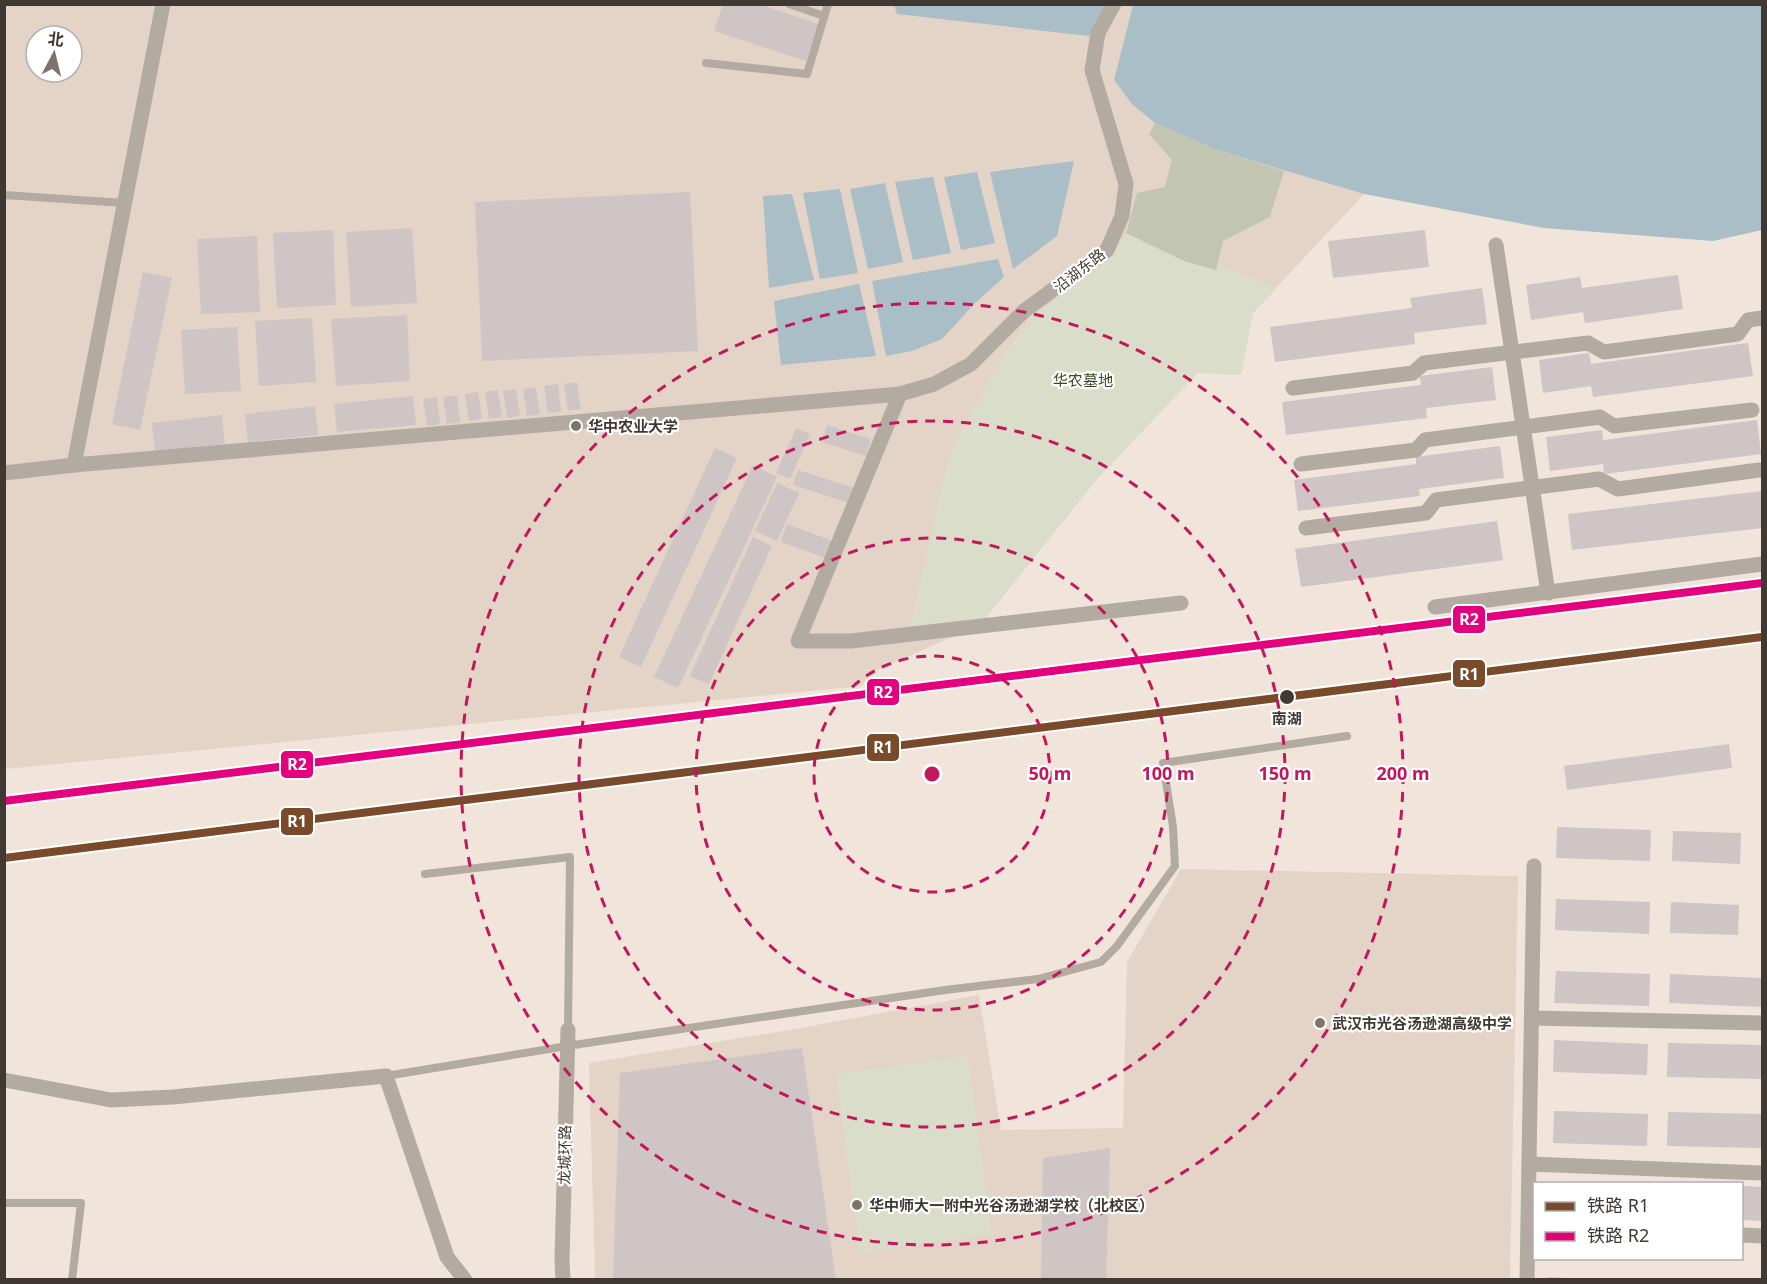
<svg xmlns="http://www.w3.org/2000/svg" width="1767" height="1284" font-family="'Noto Sans','Noto Sans SC',sans-serif">
<style>
.education{fill:#e4d4c7;fill-rule:evenodd}
.green{fill:#daddc9}
.forest{fill:#c2c5b1}
.water{fill:#a9bec6}
.building{fill:#cec5c4}
.lines{fill:none;stroke-linecap:round;stroke-linejoin:round}
.lane{stroke:#b3aba1;stroke-width:8}
.street{stroke:#b3aba1;stroke-width:15}
.rail-1-casing{stroke:#fff;stroke-width:12}
.rail-2-casing{stroke:#fff;stroke-width:12}
.rail-1{stroke:#7a4b2a;stroke-width:8}
.rail-2{stroke:#e5007d;stroke-width:8}
.ring{fill:none;stroke:#c2185b;stroke-width:3;stroke-dasharray:10 8}
.poi-dot{fill:#7e746d;stroke:#fff;stroke-width:2}
.stop-dot{fill:#403832;stroke:#fff;stroke-width:2}
.labels{text-anchor:middle;dominant-baseline:central;stroke-width:4.5;stroke-linejoin:round;paint-order:stroke}
.street-label{font-size:15px;fill:#403832;stroke:#fff}
.park-label{font-size:15px;fill:#364b1e;stroke:#fff}
.poi-label{font-size:15px;font-weight:bold;fill:#403832;stroke:#fff;text-anchor:start}
.stop-label{font-size:15px;font-weight:bold;fill:#403832;stroke:#fff}
.centre{fill:#c2185b;stroke:#fff;stroke-width:3}
.ring-label{font-size:18px;text-anchor:middle;font-weight:bold;fill:#c2185b;stroke:#fff;stroke-width:4.5;stroke-linejoin:round;paint-order:stroke}
.line-badge{stroke:#fff;stroke-width:2}
.badge-label{font-size:16px;text-anchor:middle;font-weight:bold;fill:#fff}
</style>
<rect width="100%" height="100%" fill="#f0e4db"/>
<g class="education">
<path d="M5,5h1128l-19,75 106,71 144,43 -267,285 -117,146 -110,48 -8,13 -857,83zM36,36h36v36h-36z"/>
<path d="M1181,869l337,7 -8,403h-915l-6,-216 206,-34 184,-34 22,135 122,-2 4,-166z"/>
</g>
<g class="green">
<path d="M1126,233l58,28 32,9 2,-6 59,24 -24,25 -12,62 -43,-2 -101,106 -117,146 -73,15 42,-183 47,-90 33,-47 82,-62z"/>
<path d="M968,1056l24,179 -132,17 -24,-178z"/>
</g>
<path class="forest" d="M1155,123l65,28 64,20 -14,46 -47,24 -7,29 -32,-9 -58,-28 11,-40 28,-6 7,-27 -23,-26z"/>
<g class="water">
<path d="M894,5h215l-20,31 -192,-22z"/>
<path d="M1133,5h629v225l-49,11 -169,-13 -180,-34 -144,-43 -65,-28 -23,-19 -18,-24z"/>
<path d="M1074,161l-17,75 -44,33 -23,-97z"/>
<path d="M977,172l18,71 -34,7 -17,-73z"/>
<path d="M933,177l18,76 -38,7 -18,-78z"/>
<path d="M885,183l18,79 -35,7 -18,-80z"/>
<path d="M840,189l18,84 -38,6 -17,-86z"/>
<path d="M792,194l22,86 -45,8 -6,-92z"/>
<path d="M998,259l6,18 -29,26 -33,36 -30,12 -26,5 -14,-75z"/>
<path d="M859,284l17,72 -95,9 -7,-64z"/>
</g>
<g class="building">
<path d="M723,4h35l60,20 -12,37 -92,-30z"/>
<path d="M690,192l8,159 -216,10 -7,-159z"/>
<path d="M412,228l5,75 -66,4 -5,-75z"/>
<path d="M333,230l3,75 -59,3 -4,-75z"/>
<path d="M1425,230l4,37 -96,11 -5,-37z"/>
<path d="M257,236l3,76 -59,2 -4,-75z"/>
<path d="M143,272l29,6 -32,152 -28,-6z"/>
<path d="M1678,275l5,34 -98,14 -2,-11 -52,8 -5,-35 54,-8 2,11z"/>
<path d="M1482,288l5,36 -73,9 1,11 -140,18 -5,-35 142,-19 -2,-10z"/>
<path d="M407,315l3,66 -74,5 -5,-67z"/>
<path d="M312,318l4,64 -57,4 -4,-65z"/>
<path d="M237,327l4,64 -56,3 -4,-64z"/>
<path d="M1748,343l5,33 -160,21 -2,-11 -48,7 -4,-33 50,-7 2,11z"/>
<path d="M1492,367l4,33 -70,8 1,10 -141,17 -4,-33 139,-17 -1,-9z"/>
<path d="M577,382l4,27 -13,2 -4,-27z"/>
<path d="M558,384l3,27 -13,2 -4,-27z"/>
<path d="M536,387l4,27 -13,2 -4,-27z"/>
<path d="M516,389l4,27 -13,2 -4,-27z"/>
<path d="M498,390l4,27 -13,2 -4,-27z"/>
<path d="M478,392l4,27 -13,2 -4,-27z"/>
<path d="M457,395l3,27 -13,2 -4,-27z"/>
<path d="M413,396l3,29 -79,7 -3,-28z"/>
<path d="M437,397l3,27 -13,2 -4,-27z"/>
<path d="M315,406l3,29 -70,7 -3,-28z"/>
<path d="M222,415l3,29 -70,8 -3,-29z"/>
<path d="M1757,420l4,34 -157,20 -1,-10 -53,7 -4,-34 56,-7 1,10z"/>
<path d="M827,425l44,14 -5,17 -44,-14z"/>
<path d="M796,428l14,6 -20,45 -14,-6z"/>
<path d="M1500,446l4,32 -85,11 1,7 -122,15 -4,-31 122,-16v-7z"/>
<path d="M715,448l22,10 -96,209 -22,-10z"/>
<path d="M753,465l24,12 -99,211 -24,-11z"/>
<path d="M798,470l56,18 -5,15 -56,-18z"/>
<path d="M777,483l22,10 -22,48 -22,-10z"/>
<path d="M1762,491v37l-190,22 -4,-36z"/>
<path d="M1497,521l6,39 -202,27 -6,-38z"/>
<path d="M787,524l46,17 -7,17 -45,-16z"/>
<path d="M753,537l19,9 -63,138 -19,-8z"/>
<path d="M1729,744l3,24 -165,22 -3,-24z"/>
<path d="M1557,827l94,3 -1,31 -94,-3z"/>
<path d="M1673,831l68,2 -1,31 -68,-3z"/>
<path d="M1556,899l94,3 -1,32 -94,-4z"/>
<path d="M1671,902l68,3 -1,30 -68,-2z"/>
<path d="M1556,971l94,3 -1,32 -95,-3z"/>
<path d="M1670,974l92,4v29l-93,-4z"/>
<path d="M1554,1040l94,4 -1,31 -94,-3z"/>
<path d="M1668,1043l94,2v34l-95,-2z"/>
<path d="M802,1048l34,232 -223,-2 7,-205z"/>
<path d="M1554,1111l94,3 -1,32 -94,-3z"/>
<path d="M1668,1112l94,2v34l-95,-2z"/>
<path d="M1110,1148l-4,132h-65l2,-122z"/>
<path d="M1742,1186l20,1v34l-20,-1z"/>
<path d="M1547,1277l21,1v2h-21z"/>
</g>
<g class="lines">
<g class="lane">
<path d="M789,4l35,12"/>
<path d="M706,63l101,11 21,-70"/>
<path d="M4,195l120,8"/>
<path d="M425,874l145,-17 -2,173"/>
<path d="M386,1076l181,-30 378,-56 93,-11 63,-17 16,-16 58,-80 -2,-39 -10,-64 184,-27"/>
<path d="M4,1203h77l-9,77"/>
</g>
<g class="street">
<path d="M1496,245l52,348"/>
<path d="M1293,388l120,-15 11,-10 164,-20 16,9 134,-18 10,-14 14,-2"/>
<path d="M900,394l-102,247h53l330,-38"/>
<path d="M1301,464l115,-14 9,-10 175,-23 14,9 138,-16"/>
<path d="M74,465l89,-461"/>
<path d="M4,473l70,-8 826,-71 34,-10 37,-20 53,-53 83,-61 15,-34 4,-32 -34,-114 6,-37 16,-29"/>
<path d="M1306,528l120,-15 10,-13 163,-21 19,10 141,-19"/>
<path d="M1435,607l327,-43"/>
<path d="M1532,1018l230,5"/>
<path d="M4,1080l107,20 62,-3 213,-21 61,181 18,23"/>
<path d="M1529,1164l233,9"/>
<path d="M1742,1235l20,1"/>
<path d="M563,1280l-1,-20 6,-230"/>
<path d="M1527,1280l7,-414"/>
</g>
<defs>
<path id="rail-1" d="M4,858l1758,-221"/>
<path id="rail-2" d="M4,801l1758,-218"/>
</defs>
<use href="#rail-1" class="rail-1-casing"/>
<use href="#rail-2" class="rail-2-casing"/>
<use href="#rail-1" class="rail-1"/>
<use href="#rail-2" class="rail-2"/>
</g>
<g class="ring">
<circle cx="932" cy="774" r="118"/>
<circle cx="932" cy="774" r="236"/>
<circle cx="932" cy="774" r="353"/>
<circle cx="932" cy="774" r="471"/>
</g>
<g class="poi-dot">
<circle cx="576" cy="426" r="6"/>
<circle cx="1320" cy="1023" r="6"/>
<circle cx="857" cy="1205" r="6"/>
</g>
<circle class="stop-dot" cx="1287" cy="697" r="8"/>
<g class="labels">
<g class="street-label">
<text transform="translate(1079 270) rotate(-38)">沿湖东路</text>
<text transform="translate(564 1155) rotate(-89)">龙城环路</text>
</g>
<g class="park-label">
<text x="1083" y="380">华农墓地</text>
</g>
<g class="poi-label">
<text x="588" y="426">华中农业大学</text>
<text x="1332" y="1023">武汉市光谷汤逊湖高级中学</text>
<text x="869" y="1205">华中师大一附中光谷汤逊湖学校（北校区）</text>
</g>
<g class="stop-label">
<text x="1287" y="718">南湖</text>
</g>
</g>
<circle cx="932" cy="774" r="9" class="centre"/>
<g class="ring-label">
<text x="1050" y="780">50 m</text>
<text x="1168" y="780">100 m</text>
<text x="1285" y="780">150 m</text>
<text x="1403" y="780">200 m</text>
</g>
<g class="line-badge">
<rect x="1452" y="605" width="34" height="29" rx="6" fill="#e5007d"/>
<rect x="1452" y="659" width="34" height="29" rx="6" fill="#7a4b2a"/>
<rect x="866" y="678" width="34" height="28" rx="6" fill="#e5007d"/>
<rect x="866" y="733" width="34" height="29" rx="6" fill="#7a4b2a"/>
<rect x="280" y="750" width="34" height="29" rx="6" fill="#e5007d"/>
<rect x="280" y="807" width="34" height="29" rx="6" fill="#7a4b2a"/>
</g>
<g class="badge-label">
<text x="1469" y="625">R2</text>
<text x="1469" y="680">R1</text>
<text x="883" y="698">R2</text>
<text x="883" y="753">R1</text>
<text x="297" y="770">R2</text>
<text x="297" y="827">R1</text>
</g>
<rect width="1767" height="1284" fill="none" stroke="#403832" stroke-width="12"/>
<rect x="1533" y="1182" width="210" height="78" fill="#ffffff" stroke="#b3afad" stroke-width="1.5"/>
<rect x="1545" y="1202" width="30" height="9" fill="#7a4b2a" stroke="#b3afad" stroke-width="1.5"/>
<text x="1587" y="1212" font-size="18" fill="#403832">铁路 R1</text>
<rect x="1545" y="1232" width="30" height="9" fill="#e5007d" stroke="#b3afad" stroke-width="1.5"/>
<text x="1587" y="1242" font-size="18" fill="#403832">铁路 R2</text>
<g transform="translate(54 54) rotate(7)"><circle r="28" fill="#ffffff" stroke="#b3afad" stroke-width="1.5"/>
<path d="M0-4.5L10 22L0 15L-10 22Z" fill="#7e746d"/>
<text y="-9" font-size="16" font-weight="bold" text-anchor="middle" fill="#403832">北</text>
</g>
</svg>
